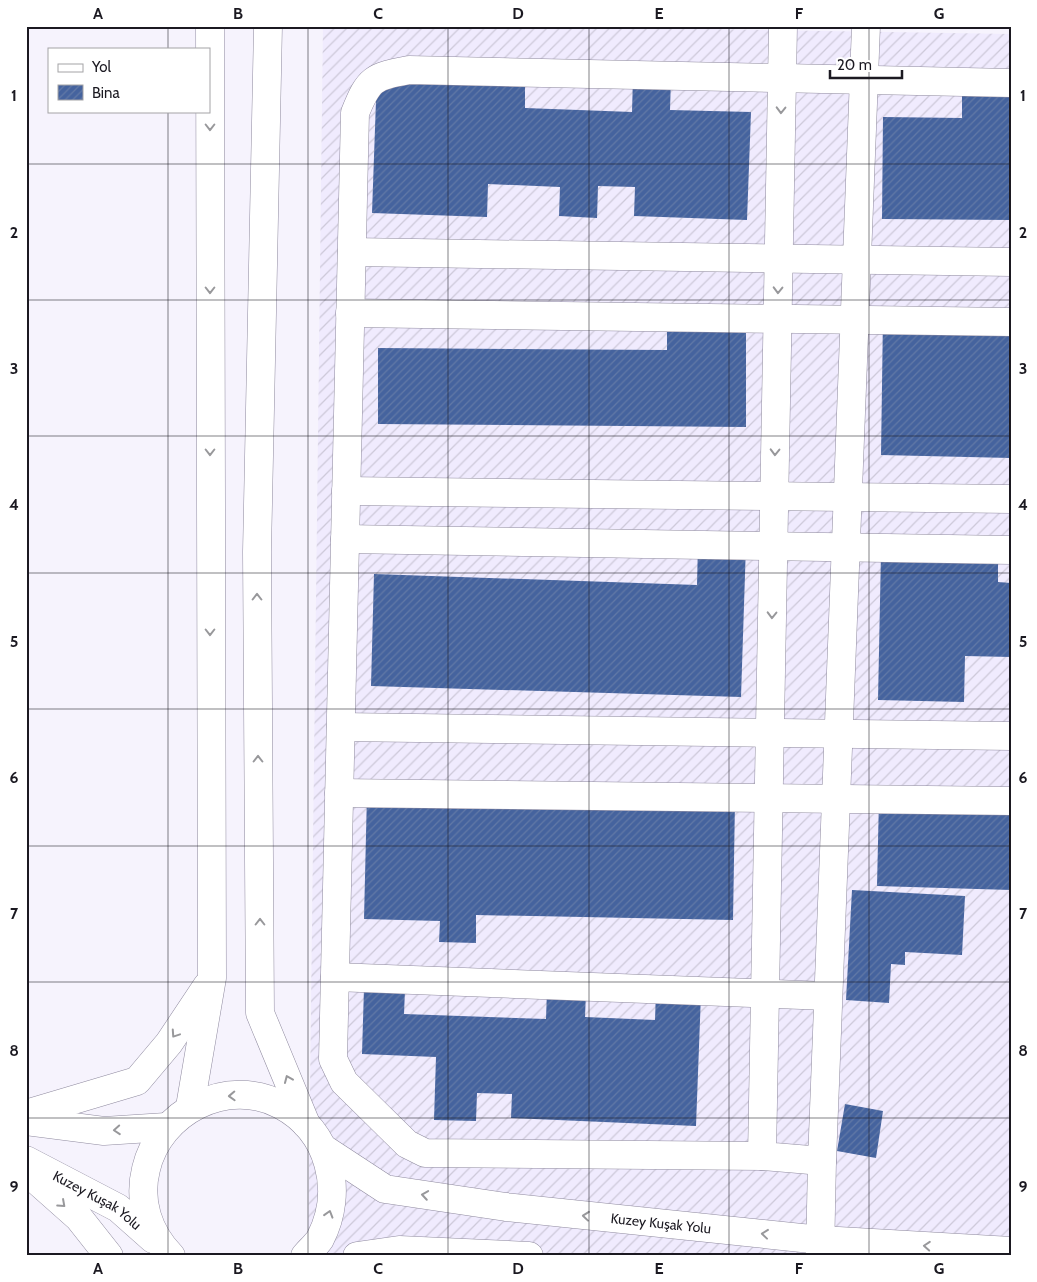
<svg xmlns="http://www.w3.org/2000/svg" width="1037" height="1282" font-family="Cabin,sans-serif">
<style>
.industrial{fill:url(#industrial-furrows)}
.building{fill:url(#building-hatch)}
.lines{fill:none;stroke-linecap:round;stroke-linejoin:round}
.minor-casing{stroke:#8f8a9f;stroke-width:29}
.secondary-casing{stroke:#8f8a9f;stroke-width:29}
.minor{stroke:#fff;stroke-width:28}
.secondary{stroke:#fff;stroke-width:28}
.oneway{stroke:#98989b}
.grid{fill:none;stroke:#1b1921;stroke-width:1;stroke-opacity:0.55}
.labels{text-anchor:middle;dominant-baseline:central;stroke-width:5;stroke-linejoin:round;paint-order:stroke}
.street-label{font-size:14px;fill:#1b1921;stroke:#fff}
.neatline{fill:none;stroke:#1b1921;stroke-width:2}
.grid-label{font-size:16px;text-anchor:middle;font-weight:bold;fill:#1b1921}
</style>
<defs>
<pattern id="industrial-furrows" width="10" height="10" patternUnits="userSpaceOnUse" patternTransform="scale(1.25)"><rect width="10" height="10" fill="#f0ebfe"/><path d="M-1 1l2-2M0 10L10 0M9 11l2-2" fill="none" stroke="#cdc9d9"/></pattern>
<pattern id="building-hatch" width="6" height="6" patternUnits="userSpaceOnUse" patternTransform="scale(1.25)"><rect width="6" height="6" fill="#45639e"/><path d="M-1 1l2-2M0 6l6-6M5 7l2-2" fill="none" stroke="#6279a6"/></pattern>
</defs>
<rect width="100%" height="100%" fill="#f6f3fd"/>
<path class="industrial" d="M323,26h205l483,8v1222h-703z"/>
<g class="building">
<path d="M377,72l148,5v31l107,4 1,-35 38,1 -1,32 81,2 -4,108 -113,-4 1,-29 -37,-1 -1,32 -38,-2 1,-29 -72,-3 -1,33 -115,-4z"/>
<path d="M962,76l49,1v143l-129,-1 1,-102 79,1z"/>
<path d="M667,312h79v115l-368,-3v-76l289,2z"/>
<path d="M883,316l128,3v139l-130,-3z"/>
<path d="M698,543l48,1 -5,153 -370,-11 3,-112 323,11z"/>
<path d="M881,552l117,2v28l13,1v74l-46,-1 -1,46 -86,-2z"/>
<path d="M367,793l368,8 -2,119 -257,-5v28l-37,-1 1,-21 -76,-2z"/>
<path d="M879,798l132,4v88l-134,-4z"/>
<path d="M852,890l113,6 -3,59 -57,-3v13l-14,-1 -2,39 -43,-3z"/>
<path d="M364,988l41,2 -1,24 142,5 1,-29 39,2 -1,25 70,3 1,-29 45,3 -5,132 -185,-8 1,-24 -35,-1 -1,28 -42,-1 2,-63 -74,-3z"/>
<path d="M845,1104l38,7 -7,47 -39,-7z"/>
</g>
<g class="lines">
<defs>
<g id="minor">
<path d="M783,26l-21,1130 60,5 44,-1135"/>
<path d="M352,252l659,10"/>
<path d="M350,313l661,9"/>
<path d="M346,491l665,8"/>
<path d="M345,539l666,11"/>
<path d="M341,727l670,9"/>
<path d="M339,793l672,8"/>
<path d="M335,977l493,19"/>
<path d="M762,1156l-337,-3 -18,-9 -63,-62 -11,-23 22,-946c14,-35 18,-36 54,-43l602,13"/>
<path d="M820,1256l2,-95"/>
</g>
<g id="secondary">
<path d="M268,26l-11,526 3,461 46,111"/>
<path d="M190,1107l22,-129 -2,-952"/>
<path d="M26,1114l111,-33 32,-38 38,-57"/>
<path d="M26,1121l78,10 62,-4"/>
<path id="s1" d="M324,1149l61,40 121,18 315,33 190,11"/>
<path id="s2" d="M26,1160l92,48 35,31"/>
<path d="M26,1171l53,47 30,38"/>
<path d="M171,1256c-23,-24 -33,-55 -25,-87 13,-57 81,-93 135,-64 49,26 64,86 39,134 -4,6 -10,11 -15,17"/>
<path d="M357,1256l42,-6 130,6"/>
</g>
</defs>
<use href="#minor" class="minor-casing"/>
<use href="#secondary" class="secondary-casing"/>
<use href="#minor" class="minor"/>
<use href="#secondary" class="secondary"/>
</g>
<defs><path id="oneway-chevron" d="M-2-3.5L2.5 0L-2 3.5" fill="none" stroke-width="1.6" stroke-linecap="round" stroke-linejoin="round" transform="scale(1.25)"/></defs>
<g class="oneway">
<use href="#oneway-chevron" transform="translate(781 110) rotate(91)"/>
<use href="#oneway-chevron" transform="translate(210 127) rotate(90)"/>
<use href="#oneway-chevron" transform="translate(210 290) rotate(90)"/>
<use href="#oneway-chevron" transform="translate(778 290) rotate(91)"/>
<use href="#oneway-chevron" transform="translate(210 452) rotate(90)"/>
<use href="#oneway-chevron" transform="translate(775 452) rotate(91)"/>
<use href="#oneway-chevron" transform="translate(257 597) rotate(-90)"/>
<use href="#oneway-chevron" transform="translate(772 615) rotate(91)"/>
<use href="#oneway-chevron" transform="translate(210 632) rotate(90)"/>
<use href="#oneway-chevron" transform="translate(258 759) rotate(-90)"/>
<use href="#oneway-chevron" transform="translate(260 922) rotate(-90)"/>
<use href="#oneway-chevron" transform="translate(175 1034) rotate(124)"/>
<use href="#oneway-chevron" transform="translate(288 1079) rotate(-113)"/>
<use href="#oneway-chevron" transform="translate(232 1096) rotate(178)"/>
<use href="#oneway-chevron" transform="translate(117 1130) rotate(176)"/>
<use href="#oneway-chevron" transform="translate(425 1195) rotate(-171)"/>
<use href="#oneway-chevron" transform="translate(62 1204) rotate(42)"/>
<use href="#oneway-chevron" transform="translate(329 1214) rotate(-73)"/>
<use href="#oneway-chevron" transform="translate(586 1216) rotate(-174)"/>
<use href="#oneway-chevron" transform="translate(765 1234) rotate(-174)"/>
<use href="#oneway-chevron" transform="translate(927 1246) rotate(-176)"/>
</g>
<path class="grid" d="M168,26v23M308,26v1230M448,26v1230M589,26v1230M729,26v1230M869,26v1230M168,111v1145M26,164h985M26,300h985M26,436h985M26,573h985M26,709h985M26,846h985M26,982h985M26,1118h985"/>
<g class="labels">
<g class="street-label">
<text stroke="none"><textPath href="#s2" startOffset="82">Kuzey Kuşak Yolu</textPath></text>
<text stroke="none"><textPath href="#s1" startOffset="351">Kuzey Kuşak Yolu</textPath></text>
</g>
</g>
<rect width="1037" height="1282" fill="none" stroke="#ffffff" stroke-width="55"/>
<rect x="48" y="48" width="162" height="65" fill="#ffffff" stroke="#a4a3a6"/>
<rect x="58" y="64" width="25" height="8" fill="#ffffff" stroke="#a4a3a6"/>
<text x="92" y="72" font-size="15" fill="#1b1921">Yol</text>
<rect x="58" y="85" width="25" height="15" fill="url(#building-hatch)" stroke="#a4a3a6"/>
<text x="92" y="98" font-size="15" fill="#1b1921">Bina</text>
<path d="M830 70v8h72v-8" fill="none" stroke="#1b1921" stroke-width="2.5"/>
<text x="837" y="70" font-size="15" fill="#1b1921" stroke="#ffffff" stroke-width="4" paint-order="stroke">20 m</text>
<rect x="28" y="28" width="982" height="1226" class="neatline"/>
<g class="grid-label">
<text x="98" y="19">A</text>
<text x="238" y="19">B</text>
<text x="378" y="19">C</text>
<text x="518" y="19">D</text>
<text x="659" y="19">E</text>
<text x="799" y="19">F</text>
<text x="939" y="19">G</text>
<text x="14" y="101">1</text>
<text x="1023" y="101">1</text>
<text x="14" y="238">2</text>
<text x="1023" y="238">2</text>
<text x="14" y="374">3</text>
<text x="1023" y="374">3</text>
<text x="14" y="510">4</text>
<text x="1023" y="510">4</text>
<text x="14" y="647">5</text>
<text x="1023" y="647">5</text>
<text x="14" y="783">6</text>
<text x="1023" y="783">6</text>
<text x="14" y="919">7</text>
<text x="1023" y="919">7</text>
<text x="14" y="1056">8</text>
<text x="1023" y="1056">8</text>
<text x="14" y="1192">9</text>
<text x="1023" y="1192">9</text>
<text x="98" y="1274">A</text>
<text x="238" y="1274">B</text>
<text x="378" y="1274">C</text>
<text x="518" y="1274">D</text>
<text x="659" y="1274">E</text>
<text x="799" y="1274">F</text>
<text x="939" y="1274">G</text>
</g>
</svg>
